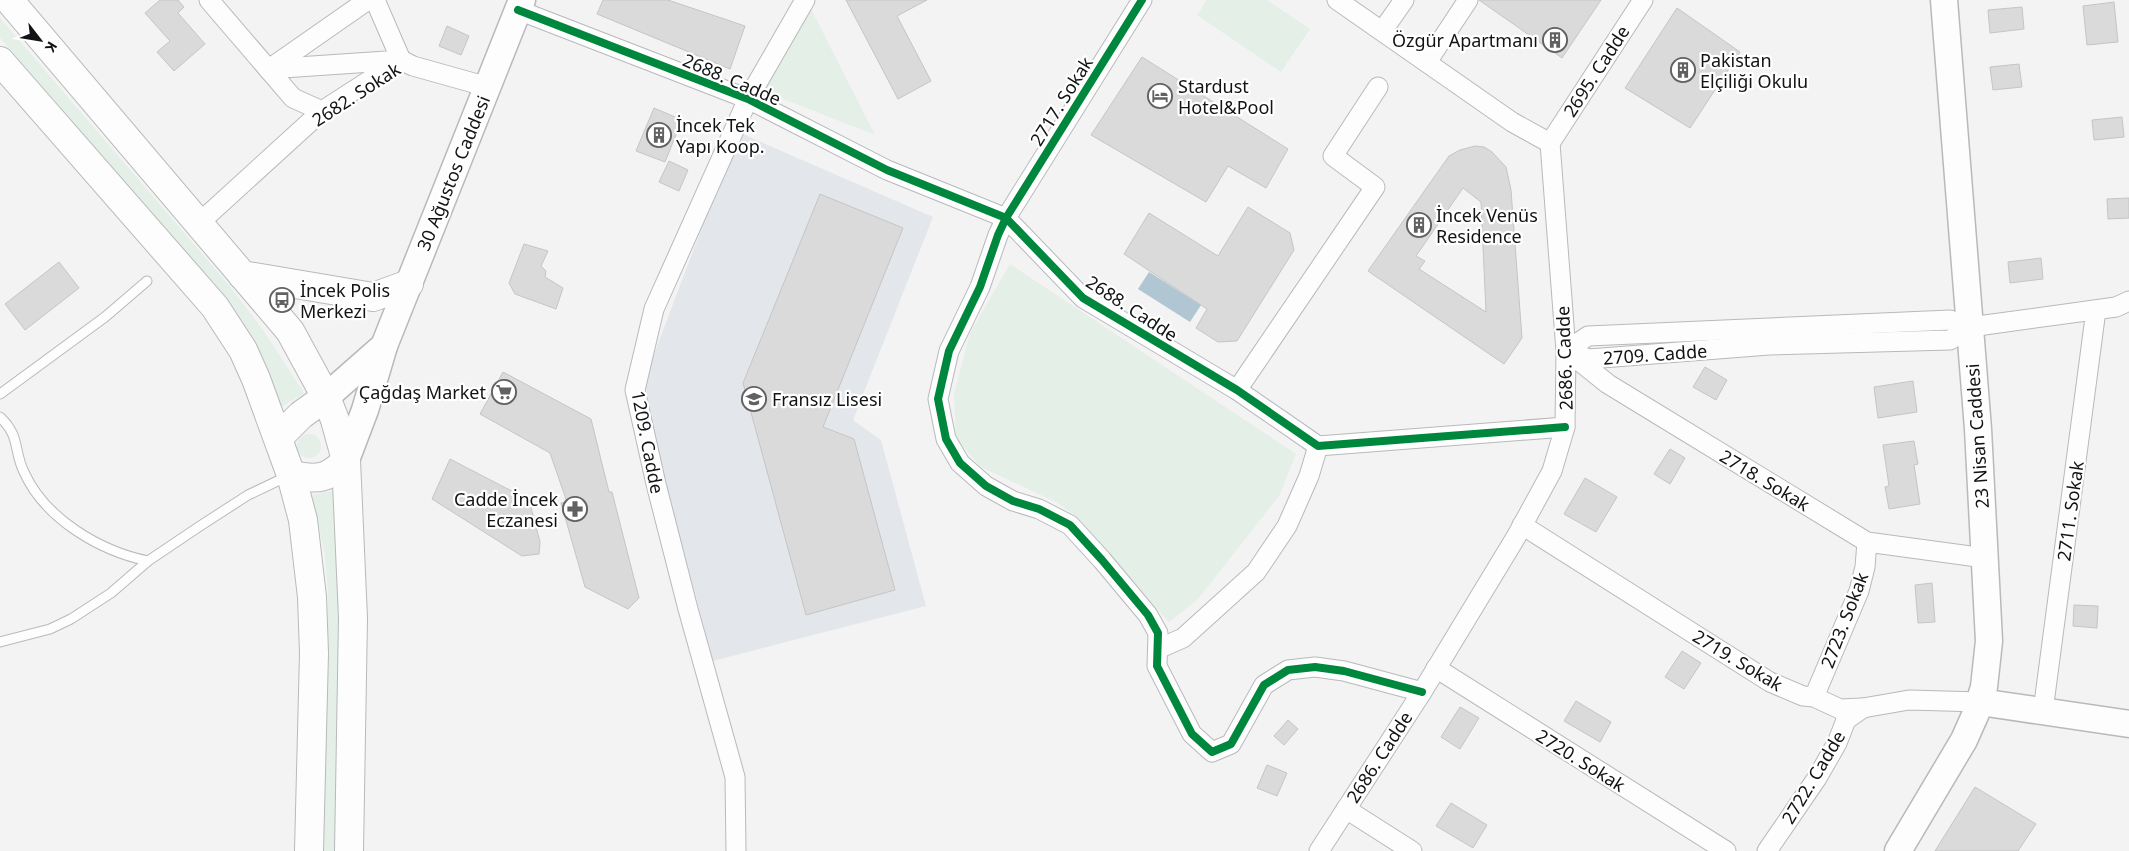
<svg xmlns="http://www.w3.org/2000/svg" width="2129" height="851" font-family="'Noto Sans',sans-serif">
<style>
.built{fill:#e3e7ec}
.green{fill:#e4efe7}
.water{fill:#b0c6d2}
.building{fill:#dadada;stroke:#c5c5c5;fill-rule:evenodd}
.lines{fill:none;stroke-linecap:round;stroke-linejoin:round}
.lane-casing{stroke:#b8b9ba;stroke-width:11}
.street-casing{stroke:#b8b9ba;stroke-width:21}
.secondary-casing{stroke:#b8b9ba;stroke-width:29}
.primary-casing{stroke:#b8b9ba;stroke-width:30}
.lane{stroke:#fdfdfd;stroke-width:9}
.street{stroke:#fdfdfd;stroke-width:19}
.secondary{stroke:#fdfdfd;stroke-width:26}
.primary{stroke:#fdfdfd;stroke-width:28}
.cycleway-casing{stroke:#fff;stroke-width:11}
.cycleway{stroke:#00873e;stroke-width:8}
.labels{text-anchor:middle;dominant-baseline:central;stroke-width:4.5;stroke-linejoin:round;paint-order:stroke}
.poi-label{font-size:18px;fill:#121314;stroke:#fff;text-anchor:start}
.street-label{font-size:18px;fill:#121314;stroke:#fff}
</style>
<rect width="100%" height="100%" fill="#f3f3f4"/>
<path class="built" d="M738,132l195,85 -80,203 28,20 45,166 -213,55 -63,-237 -5,-46z"/>
<g class="green">
<path d="M1207,0h60l43,29 -29,43 -84,-57z"/>
<path d="M810,7l65,128 -117,-46z"/>
<path d="M0,18l228,266 35,46 41,63 -23,14 -18,-46 -33,-56 -230,-267z"/>
<path d="M1010,264l286,190 -17,42 -81,103 -29,23 -91,-104 -22,-16 -75,-35 -25,-28 -2,-45 16,-61z"/>
<circle cx="309" cy="446" r="12"/>
<path d="M334,490l5,129 -3,232h-12l4,-258 -3,-38 -13,-60z"/>
</g>
<path class="water" d="M1149,272l52,33 -11,17 -52,-33z"/>
<g class="building">
<path d="M160,0h18l6,7 -6,6 27,31 -31,27 -17,-19 13,-11 -25,-28z"/>
<path d="M603,0h65l77,26 -15,43 -133,-55z"/>
<path d="M846,0h81l-30,16 34,65 -33,18z"/>
<path d="M1479,0h122l-39,58z"/>
<path d="M2114,2l4,40 -31,3 -4,-39z"/>
<path d="M2022,7l2,22 -34,4 -2,-23z"/>
<path d="M1677,8l63,44 -50,76 -65,-40z"/>
<path d="M447,26l22,10 -8,19 -22,-9z"/>
<path d="M1142,57l146,92 -22,39 -38,-22 -22,36 -115,-67z"/>
<path d="M2019,64l3,23 -29,3 -3,-23z"/>
<path d="M654,108l28,12 -17,42 -29,-11z"/>
<path d="M2122,117l2,20 -30,3 -2,-20z"/>
<path d="M1475,146l9,1 8,5 14,15 5,23 11,148 -18,26 -136,-93 81,-115 11,-6zM1463,188l18,14 5,110 -67,-43 6,-8 -9,-5z"/>
<path d="M669,161l19,9 -9,21 -20,-9z"/>
<path d="M820,194l83,34 -80,199 31,12 41,151 -89,25 -63,-232z"/>
<path d="M2129,198v20l-21,1 -1,-20z"/>
<path d="M1248,207l42,26 4,17 -57,91 -19,1 -22,-14 11,-19 -83,-55 25,-41 69,43z"/>
<path d="M524,244l24,7 -7,15 5,5 -1,6 18,11 -7,21 -41,-15 -6,-11z"/>
<path d="M2041,258l2,21 -33,4 -2,-21z"/>
<path d="M59,262l20,26 -54,42 -20,-26z"/>
<path d="M1705,367l22,13 -11,20 -23,-13z"/>
<path d="M503,372l88,47 18,73h3l27,106 -11,11 -43,-22 -24,-84 6,-1 -17,-49 -70,-39z"/>
<path d="M1913,381l4,31 -39,6 -4,-31z"/>
<path d="M1914,441l4,23 -4,1 6,39 -31,5 -4,-22 4,-1 -6,-41z"/>
<path d="M1670,449l15,9 -15,26 -16,-10z"/>
<path d="M450,459l79,41 11,42 -1,12 -17,2 -90,-57z"/>
<path d="M1585,478l32,19 -21,35 -32,-18z"/>
<path d="M1932,583l3,39 -17,1 -3,-38z"/>
<path d="M2074,605l24,1 -1,22 -24,-2z"/>
<path d="M1682,651l19,12 -17,26 -19,-12z"/>
<path d="M1576,701l35,21 -11,20 -36,-21z"/>
<path d="M1460,707l19,11 -19,31 -19,-12z"/>
<path d="M1288,720l10,9 -14,16 -10,-9z"/>
<path d="M1267,765l20,8 -10,23 -20,-8z"/>
<path d="M1975,787l61,37 -18,27h-83z"/>
<path d="M1451,803l36,22 -14,23 -37,-22z"/>
</g>
<g class="lines">
<defs>
<g id="lane">
<path d="M0,394l105,-77 42,-36"/>
<path d="M0,417c21,20 13,33 24,55 21,47 76,79 124,89"/>
<path d="M0,642l50,-13 21,-10 40,-26 37,-32 52,-35 48,-31 40,-19"/>
</g>
<g id="street">
<path d="M209,0l84,98 29,13"/>
<path d="M1142,0l-136,218 -8,17 -18,52 -31,64 -11,48 8,40 14,24 26,23 27,15 26,8 31,16 32,35 46,55 10,18 -1,33 35,68 20,18 19,-8 33,-59 24,-15 27,-3 29,4 78,21"/>
<path d="M518,10l230,89 139,71 119,48 77,80 154,92 81,56 247,-19"/>
<path d="M1383,30l21,-30"/>
<path d="M1427,62l41,-62"/>
<path d="M268,69l133,-9 -26,-60"/>
<path d="M269,69l99,-69"/>
<path d="M1550,143l93,-143"/>
<path d="M198,224l124,-113 79,-51 12,6 75,21"/>
<path d="M1566,351l23,8 180,-14 181,-5 20,-13 146,-20 13,-6"/>
<path d="M1566,351l22,-15 362,-16 20,7"/>
<path d="M1573,356l35,28 259,158 118,16"/>
<path d="M1237,390l138,-203 -42,-31 45,-69"/>
<path d="M1522,525l248,157 33,14 11,1 26,12 23,-1 46,-8 71,2"/>
<path d="M1158,649l25,-11 73,-66 31,-46 22,-50 9,-30"/>
<path d="M1436,668l290,183"/>
<path d="M1814,697l45,-106 6,-24 2,-25"/>
<path d="M2043,711l53,-401"/>
<path d="M1346,809l66,42"/>
<path d="M736,851l-1,-74 -47,-168 -32,-125 -21,-94 19,-81 94,-210 57,-99"/>
<path d="M1319,851l103,-159 94,-155 36,-66 13,-44 1,-76 -16,-208 -38,-21 -175,-122"/>
<path d="M1767,851l50,-73 20,-35 9,-23 17,-12"/>
</g>
<g id="secondary">
<path d="M326,397l58,-51"/>
<path d="M346,460l19,-50 19,-64 138,-346"/>
<path d="M1980,702l149,22"/>
<path d="M1898,851l66,-111 12,-27 8,-26 5,-46 -11,-212 -34,-429"/>
</g>
<g id="primary">
<path d="M9,0l281,331 36,66 9,23 11,40 7,158 -4,233"/>
<path d="M0,61l215,246 28,43 13,29 35,96 12,45 9,77 2,56 -5,198"/>
<path d="M242,275l131,22 36,-13"/>
<path d="M278,438l23,-23 25,-18"/>
<path d="M291,475c25,5 37,5 55,-15"/>
</g>
</defs>
<use href="#lane" class="lane-casing"/>
<use href="#street" class="street-casing"/>
<use href="#secondary" class="secondary-casing"/>
<use href="#primary" class="primary-casing"/>
<use href="#lane" class="lane"/>
<use href="#street" class="street"/>
<use href="#secondary" class="secondary"/>
<use href="#primary" class="primary"/>
<defs>
<g id="cycleway">
<path d="M1142,0l-136,218 -8,17 -18,52 -31,64 -11,48 8,40 14,24 26,23 27,15 26,8 31,16 32,35 46,55 10,18 -1,33 35,68 20,18 19,-8 33,-59 24,-15 27,-3 29,4 78,21"/>
<path d="M518,10l230,89 139,71 119,48 77,80 154,92 81,56 247,-19"/>
</g>
</defs>
<use href="#cycleway" class="cycleway-casing"/>
<use href="#cycleway" class="cycleway"/>
</g>
<defs>
<symbol id="building-ring" viewBox="-11 -11 22 22"><circle r="9.5" fill="#fff" stroke="#616162" stroke-width="1.5"/><path d="M-4-6H4V6H1V3H-1V6H-4ZM-2.5-4.3h1.7v1.8h-1.7ZM.8-4.3h1.7v1.8H.8ZM-2.5-1h1.7V.8h-1.7ZM.8-1h1.7V.8H.8Z" fill="#616162"/></symbol>
<symbol id="hotel-ring" viewBox="-11 -11 22 22"><circle r="9.5" fill="#fff" stroke="#616162" stroke-width="1.5"/><path d="M-6-4.5h1.5V1H6V5H4.5V3h-9V5H-6ZM-4 0a1.8 1.8 0 1 1 3.6 0ZM.5 0V-2.5h3Q6-2.5 6 0Z" fill="#616162"/></symbol>
<symbol id="bus-ring" viewBox="-11 -11 22 22"><circle r="9.5" fill="#fff" stroke="#616162" stroke-width="1.5"/><path d="M-5-6H5V4H4V6H2V4H-2V6H-4V4H-5ZM-3.5-4V0h7V-4ZM-3.5 1.2v1.5H-2V1.2ZM2 1.2v1.5H3.5V1.2Z" fill="#616162"/></symbol>
<symbol id="supermarket-ring" viewBox="-11 -11 22 22"><circle r="9.5" fill="#fff" stroke="#616162" stroke-width="1.5"/><path d="M-6-5.5h2.5l.6 2H6L4.5 2H-2.5L-4.4-4H-6ZM-1.5 3.2a1.3 1.3 0 1 0 .1 0ZM3 3.2a1.3 1.3 0 1 0 .1 0Z" fill="#616162"/></symbol>
<symbol id="school-ring" viewBox="-11 -11 22 22"><circle r="9.5" fill="#fff" stroke="#616162" stroke-width="1.5"/><path d="M0-5L7-2L0 1L-7-2ZM-4 1L0 2.5L4 1V4Q0 6-4 4Z" fill="#616162"/></symbol>
<symbol id="pharmacy-ring" viewBox="-11 -11 22 22"><circle r="9.5" fill="#fff" stroke="#616162" stroke-width="1.5"/><path d="M-2-6h4v4h4v4h-4v4h-4v-4h-4v-4h4Z" fill="#616162"/></symbol>
</defs>
<g fill-rule="evenodd">
<use href="#building-ring" x="1541" y="26" width="28" height="28"/>
<use href="#building-ring" x="1669" y="56" width="28" height="28"/>
<use href="#hotel-ring" x="1146" y="82" width="28" height="28"/>
<use href="#building-ring" x="645" y="121" width="28" height="28"/>
<use href="#building-ring" x="1405" y="211" width="28" height="28"/>
<use href="#bus-ring" x="268" y="286" width="28" height="28"/>
<use href="#supermarket-ring" x="490" y="378" width="28" height="28"/>
<use href="#school-ring" x="740" y="385" width="28" height="28"/>
<use href="#pharmacy-ring" x="561" y="495" width="28" height="28"/>
</g>
<g class="labels">
<g class="poi-label">
<text x="1538" y="40" text-anchor="end">Özgür Apartmanı</text>
<text x="1700" y="60">Pakistan<tspan x="1700" dy="21">Elçiliği Okulu</tspan></text>
<text x="1178" y="86">Stardust<tspan x="1178" dy="21">Hotel&amp;Pool</tspan></text>
<text x="676" y="125">İncek Tek<tspan x="676" dy="21">Yapı Koop.</tspan></text>
<text x="1436" y="215">İncek Venüs<tspan x="1436" dy="21">Residence</tspan></text>
<text x="300" y="290">İncek Polis<tspan x="300" dy="21">Merkezi</tspan></text>
<text x="486" y="392" text-anchor="end">Çağdaş Market</text>
<text x="772" y="399">Fransız Lisesi</text>
<text x="558" y="499" text-anchor="end">Cadde İncek<tspan x="558" dy="21">Eczanesi</tspan></text>
</g>
<g class="street-label">
<text transform="translate(1596 71) rotate(-57)">2695. Cadde</text>
<text transform="translate(732 79) rotate(23)">2688. Cadde</text>
<text transform="translate(356 94) rotate(-33)">2682. Sokak</text>
<text transform="translate(1061 101) rotate(-58)">2717. Sokak</text>
<text transform="translate(453 173) rotate(-68)">30 Ağustos Caddesi</text>
<text transform="translate(1132 308) rotate(33)">2688. Cadde</text>
<text transform="translate(1655 354) rotate(-4)">2709. Cadde</text>
<text transform="translate(1564 358) rotate(-92)">2686. Cadde</text>
<text transform="translate(1977 436) rotate(-94)">23 Nisan Caddesi</text>
<text transform="translate(648 442) rotate(79)">1209. Cadde</text>
<text transform="translate(1765 480) rotate(31)">2718. Sokak</text>
<text transform="translate(2070 511) rotate(-82)">2711. Sokak</text>
<text transform="translate(1844 620) rotate(-69)">2723. Sokak</text>
<text transform="translate(1738 660) rotate(31)">2719. Sokak</text>
<text transform="translate(1379 757) rotate(-57)">2686. Cadde</text>
<text transform="translate(1581 760) rotate(32)">2720. Sokak</text>
<text transform="translate(1813 777) rotate(-59)">2722. Cadde</text>
</g>
</g>
<g transform="translate(40 40) rotate(121)" stroke="#ffffff" stroke-width="4" paint-order="stroke">
<path d="M0-4L9 19L0 12L-9 19Z" fill="#121314"/>
<text y="-8" font-size="14" font-weight="bold" text-anchor="middle" fill="#121314">K</text>
</g>
</svg>
